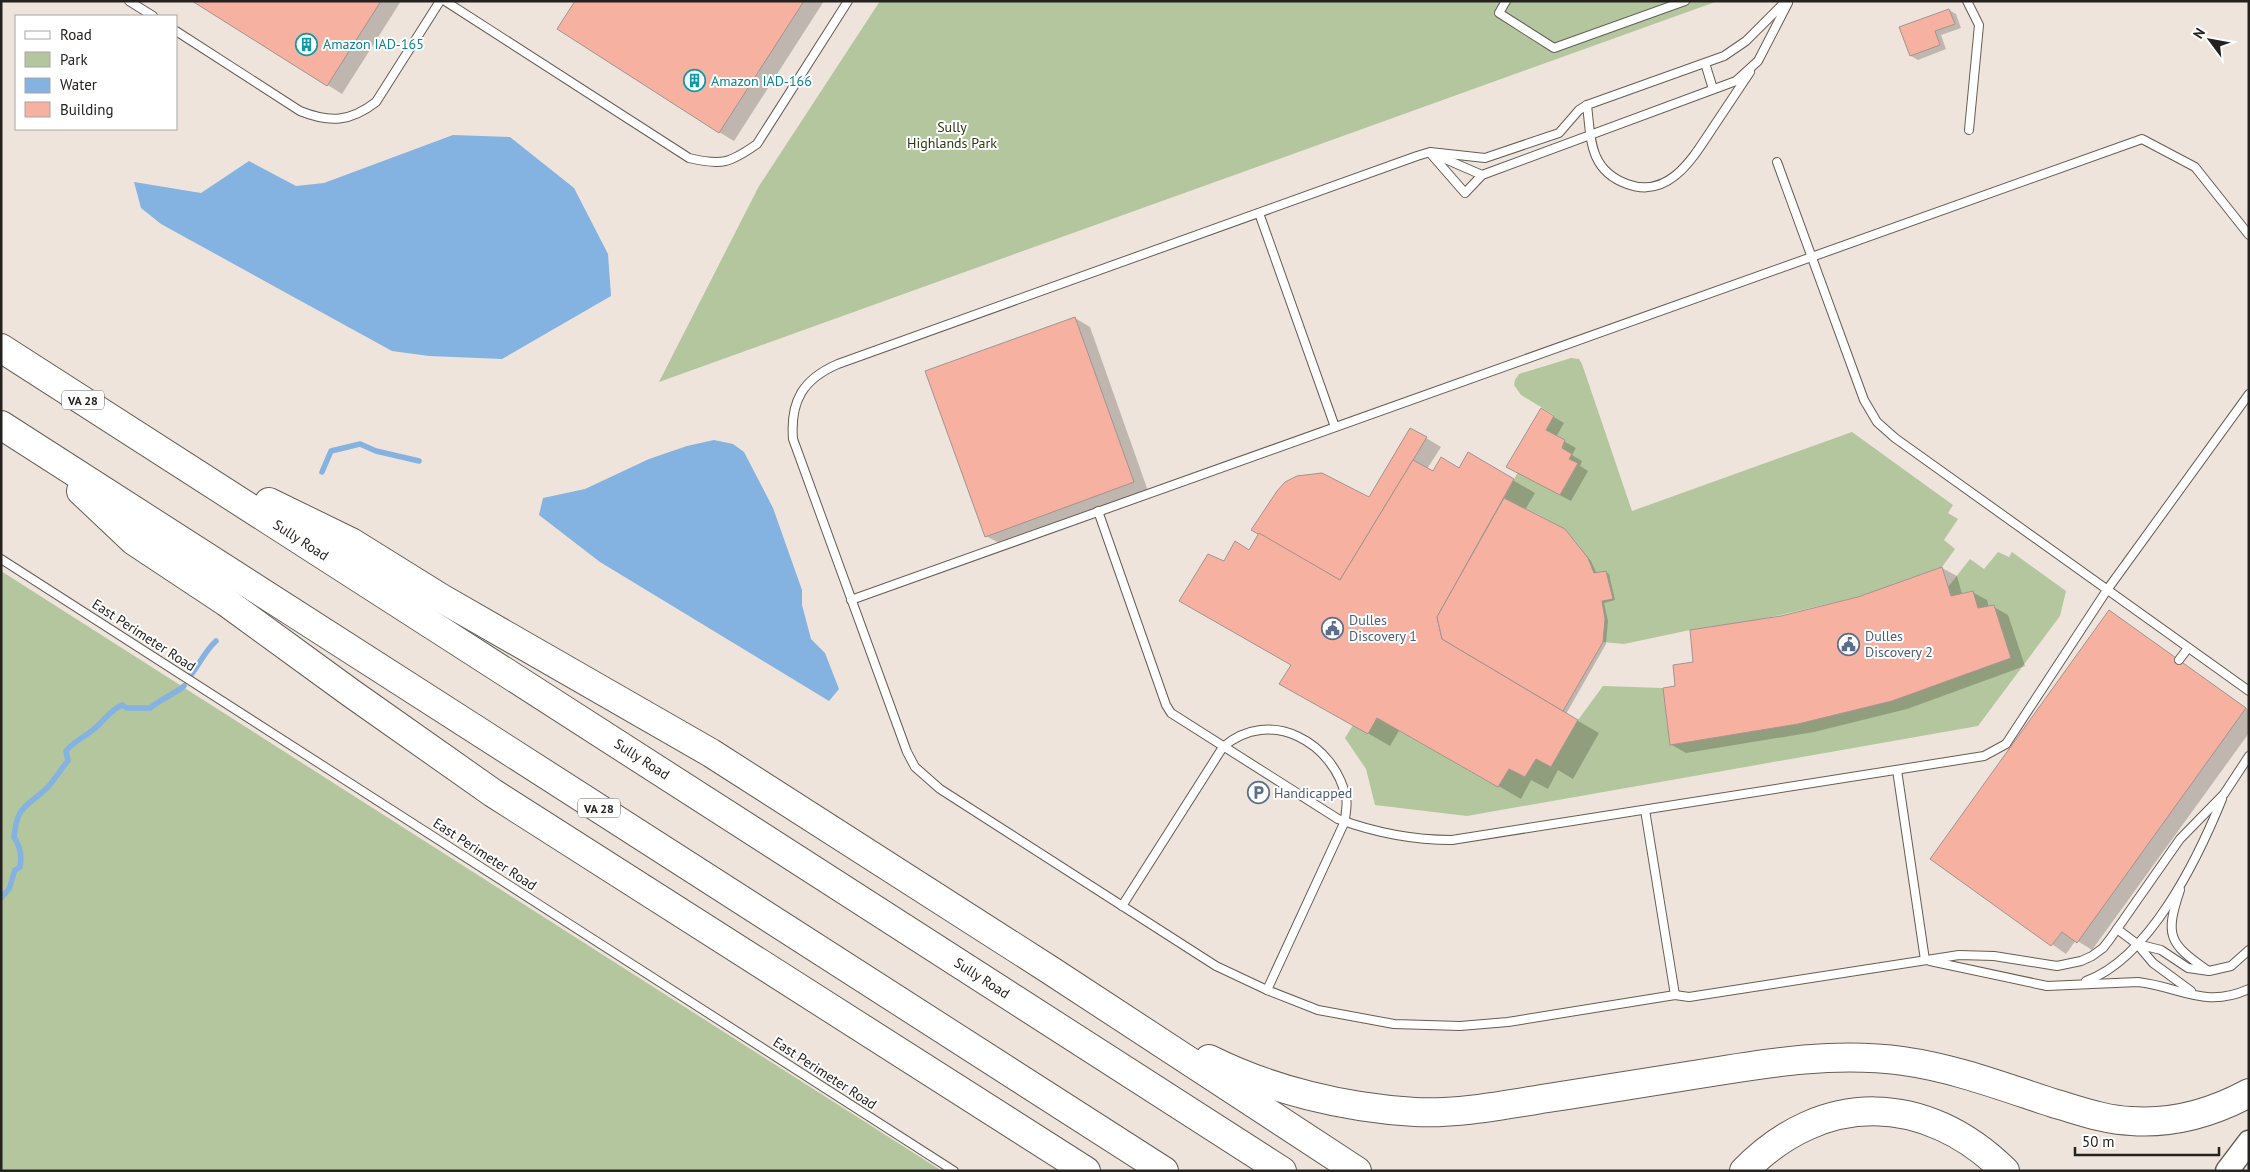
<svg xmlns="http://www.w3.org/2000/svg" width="2250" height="1172" font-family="'PT Sans',sans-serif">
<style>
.green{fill:#b4c69e}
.water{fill:#84b2e1}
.shadow{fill:#0003}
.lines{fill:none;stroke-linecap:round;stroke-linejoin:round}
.stream{stroke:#84b2e1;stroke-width:5.5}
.building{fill:#f7b1a1;stroke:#a19491}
.lane-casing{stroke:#655d55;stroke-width:10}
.secondary-casing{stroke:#655d55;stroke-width:25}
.highway-casing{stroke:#655d55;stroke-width:30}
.lane{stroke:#fff;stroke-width:8}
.secondary{stroke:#fff;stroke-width:22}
.highway{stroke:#fff;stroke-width:28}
.labels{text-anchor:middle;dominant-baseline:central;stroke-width:4;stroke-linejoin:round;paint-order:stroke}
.shield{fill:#fff;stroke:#666462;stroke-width:1}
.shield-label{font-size:12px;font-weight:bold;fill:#24211e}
.culture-label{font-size:14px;fill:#0d838f;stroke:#fff;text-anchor:start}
.park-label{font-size:14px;fill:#28380c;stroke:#fff}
.street-label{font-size:14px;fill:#24211e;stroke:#fff}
.service-label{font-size:14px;fill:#4e5e75;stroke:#fff;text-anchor:start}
</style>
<rect width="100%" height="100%" fill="#eee4db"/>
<g class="green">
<path d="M880,1h838l-1059,381 100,-196z"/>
<path d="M1571,358l8,1 3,5 50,147 220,-79 101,73 -5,8 10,6 -14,21 11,9 -13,18 -84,30 -113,26 -55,7 -66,14 -21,-2 2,-23 -3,-18 11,-3 -7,-27 -12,2c-19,-47 -48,-53 -90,-75l14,-26 42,23 18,-31 -9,-5 3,-5 -10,-6 3,-8 -19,-10 8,-15 -33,-20 -7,-10 1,-5 4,-6z"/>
<path d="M1998,552l11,5 3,-5 54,39 -6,25 -82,110 -511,90 -92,-11 -9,-36 -21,-31 8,-13 15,9 9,-16 121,69 11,-18 16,8 11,-18 15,8 27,-47 25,-34 60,2 8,57 127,-21 94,-23 119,-43 -17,-53 -16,3 -6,-17 -21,5 -3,-9 22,-28 14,10z"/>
<path d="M1,571l941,600h-941z"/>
</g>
<g class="water">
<path d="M453,135l57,2 64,51 34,66 3,42 -109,63 -73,-3 -37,-5 -231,-127 -20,-16 -7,-26 67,11 48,-32 47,25 28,-3z"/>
<path d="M714,440l19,4 11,8 29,56 29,82v15l9,34 14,14 14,36 -10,12 -229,-139 -61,-47 4,-17 42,-9 64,-30 38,-13z"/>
</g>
<g class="shadow">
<path d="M195,1h206l-59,93z"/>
<path d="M576,1h248l-90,140 -15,-9z"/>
<path d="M1949,10l7,4 5,14 -20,7 5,14 -28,11 -7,-4z"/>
<path d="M1075,318l15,9 58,164 -147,53 -15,-8z"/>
<path d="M1542,410l22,13 -8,14 20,11 -4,7 10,6 -2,5 8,5 -17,30 -53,-28z"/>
<path d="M1426,438l15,9 -14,22 7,3 26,-2 8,-16 67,39 -10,17 43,23 23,28 6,13 9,-2 3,2 6,26 -11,3 4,18 -2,23 -40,70 33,19 -26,46 -15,-9 -10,19 -17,-9 -10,19 -121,-70 -10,17 -109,-63 11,-18 -68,-102 26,-12 10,-17 -7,-4 17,-29 16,-18 84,15z"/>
<path d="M1942,568l15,8 5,18 10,-2 15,8 2,7h5l14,8 17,51 -118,43 -93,23 -128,21 -14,-8 5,-58 17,-24 87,-46 78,-19z"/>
<path d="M2110,612l139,98v23l-157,217 -16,-10 -10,14 -134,-95z"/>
</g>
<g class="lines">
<g class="stream">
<path d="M322,472l9,-21 29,-7 16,7 43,10"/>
<path d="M190,676c10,-12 14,-24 26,-35"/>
<path d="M1,898l8,-9 6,-19 5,-3c2,-10 0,-21 -6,-30 3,-31 11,-29 32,-48 8,-8 14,-19 22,-28l-2,-10c9,-11 18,-13 28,-22 10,-8 16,-19 28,-24l5,3h23c11,-9 23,-13 34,-22"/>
</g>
</g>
<g class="building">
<path d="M192,1h189l-54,85z"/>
<path d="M575,1h229l-85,132 -162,-104z"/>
<path d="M1949,9l6,15 -20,7 5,14 -30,11 -11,-29z"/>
<path d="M1075,317l59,165 -149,55 -60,-166z"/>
<path d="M1541,408l13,8 -8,14 19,10 -3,8 10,6 -3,5 9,4 -18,32 -54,-28z"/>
<path d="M1410,428l17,9 -87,143 -89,-50 26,-39 8,-9 12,-6 25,-3 47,24z"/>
<path d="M1468,452l46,27 -77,138 5,22 136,81 -27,47 -15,-8 -11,18 -16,-8 -11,18 -121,-69 -9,16 -89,-50 12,-19 -112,-64 29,-47 16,7 11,-20 14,9 10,-17 81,47 73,-120 20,11 8,-14 18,11z"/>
<path d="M1504,498l61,31 23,29 6,15 12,-2 7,28 -11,2 3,18 -2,23 -40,69 -121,-72 -5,-22z"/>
<path d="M1942,567l9,29 22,-5 5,17 16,-3 17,53 -119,43 -94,23 -128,21 -7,-57 12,-2 -2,-21 20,-3 -3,-32 91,-14 77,-19z"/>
<path d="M2109,610l137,98 -169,235 -15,-11 -11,14 -121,-87z"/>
</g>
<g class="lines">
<defs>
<g id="lane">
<path d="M129,1l24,15"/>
<path d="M445,1l244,157c33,8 41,5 68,-14l91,-143"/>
<path d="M1506,1l-7,12 55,35 131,-47"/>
<path d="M1786,1l-40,40 -22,15 -137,49 -8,5 -20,23 -74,25 -55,-6 -13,4 -579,208c-35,15 -48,37 -45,75l114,313 8,15 25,22 276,177 51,24 51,20 76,14 66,2 48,-4 167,-27 14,2 270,-42 35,1 63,10 24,-5 11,-5 11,-8 7,-9 70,-100 44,-45 25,-38"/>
<path d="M1967,1l12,24 -10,105"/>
<path d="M176,31l124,80c30,12 50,11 76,-9l64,-101"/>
<path d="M1705,63l8,26"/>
<path d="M1587,105c4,34 2,65 40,79 43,16 67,-28 87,-58 12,-18 24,-36 36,-54"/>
<path d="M1431,154l34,39 17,-18"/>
<path d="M1436,155l46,20 254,-94 22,-20 30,-58"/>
<path d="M1777,162l87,238 13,22 18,16 354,253"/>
<path d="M1259,213l76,214"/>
<path d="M1098,511l68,194 5,8 167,106c38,14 73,21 114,21l532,-84 22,-12 101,-154 142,-196"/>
<path d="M1,559l953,612"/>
<path d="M851,600l1291,-461 53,28 54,68"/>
<path d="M2179,660l9,-12"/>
<path d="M1897,770l28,190"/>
<path d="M1645,810l30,185"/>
<path d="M2180,890c-15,45 -12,53 27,80"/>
<path d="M1122,906l101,-159c47,-41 112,-4 123,51 2,7 -1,16 -1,23l-78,169"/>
<path d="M2117,929l20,15 16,19 38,28"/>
<path d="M2137,944l24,6 27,18 21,3 22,-5 18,-16"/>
<path d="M1930,961l117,25 91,-4c43,5 67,27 111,7"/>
<path d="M2086,981c64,-23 112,-123 136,-182"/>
</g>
<path id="secondary" d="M2227,1171l22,-29"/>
<g id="highway">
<path d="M1,348l1281,823"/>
<path d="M1,425l1163,746"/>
<path d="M81,491l53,50 92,61 125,91 142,100 593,378"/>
<path d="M269,502l82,40 90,56 270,155 339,217 307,201"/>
<path d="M1209,1059c62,31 136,49 206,53 44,2 89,-7 133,-14 53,-8 106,-17 158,-25 66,-11 131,-21 197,-12 51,7 101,26 150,42 25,7 51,17 78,18 42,3 81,-8 118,-28"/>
<path d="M1744,1171c79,-81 182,-78 261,0"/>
</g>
</defs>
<use href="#lane" class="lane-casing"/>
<use href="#secondary" class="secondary-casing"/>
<use href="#highway" class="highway-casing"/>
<use href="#lane" class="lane"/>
<use href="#secondary" class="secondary"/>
<use href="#highway" class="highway"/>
</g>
<defs>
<symbol id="building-ring" viewBox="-11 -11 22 22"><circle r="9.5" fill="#fff" stroke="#0f9aa8" stroke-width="1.5"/><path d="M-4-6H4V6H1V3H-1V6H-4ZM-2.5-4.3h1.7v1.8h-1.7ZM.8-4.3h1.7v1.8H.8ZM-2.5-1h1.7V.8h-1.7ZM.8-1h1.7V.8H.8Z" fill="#0f9aa8"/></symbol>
<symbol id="civic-ring" viewBox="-11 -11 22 22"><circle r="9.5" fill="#fff" stroke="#5c6f8a" stroke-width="1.5"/><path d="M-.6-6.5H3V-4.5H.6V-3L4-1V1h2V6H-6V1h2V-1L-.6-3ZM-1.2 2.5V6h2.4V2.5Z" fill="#5c6f8a"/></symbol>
<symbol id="parking-ring" viewBox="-11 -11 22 22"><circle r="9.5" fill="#fff" stroke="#5c6f8a" stroke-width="1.5"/><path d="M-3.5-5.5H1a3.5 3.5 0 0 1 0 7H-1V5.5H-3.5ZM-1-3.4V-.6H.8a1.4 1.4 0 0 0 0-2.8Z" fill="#5c6f8a"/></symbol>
</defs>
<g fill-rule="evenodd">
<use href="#building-ring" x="294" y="32" width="25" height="25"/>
<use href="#building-ring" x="682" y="68" width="25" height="25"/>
<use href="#civic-ring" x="1320" y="616" width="25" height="25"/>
<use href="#civic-ring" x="1836" y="632" width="25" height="25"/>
<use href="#parking-ring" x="1246" y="780" width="25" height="25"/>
</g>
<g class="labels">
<g class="shield">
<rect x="62" y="390.5" width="42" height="19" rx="4"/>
<rect x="578" y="798.5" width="42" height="19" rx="4"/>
</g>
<g class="shield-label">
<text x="83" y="400">VA 28</text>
<text x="599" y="808">VA 28</text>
</g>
<g class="culture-label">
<text x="323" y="44">Amazon IAD-165</text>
<text x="711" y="81">Amazon IAD-166</text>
</g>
<g class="park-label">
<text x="952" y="127">Sully<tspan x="952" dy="16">Highlands Park</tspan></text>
</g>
<g class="street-label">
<text transform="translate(301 540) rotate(33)">Sully Road</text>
<text transform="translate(144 635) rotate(33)">East Perimeter Road</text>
<text transform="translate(642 759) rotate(33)">Sully Road</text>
<text transform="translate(485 854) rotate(33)">East Perimeter Road</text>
<text transform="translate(982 978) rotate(33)">Sully Road</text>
<text transform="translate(825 1073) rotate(33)">East Perimeter Road</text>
</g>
<g class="service-label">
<text x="1349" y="620">Dulles<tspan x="1349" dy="16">Discovery 1</tspan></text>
<text x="1865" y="636">Dulles<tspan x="1865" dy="16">Discovery 2</tspan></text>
<text x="1274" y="793">Handicapped</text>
</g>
</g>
<rect width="2250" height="1172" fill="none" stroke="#24211e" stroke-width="5"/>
<rect x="15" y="15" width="162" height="115" fill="#ffffff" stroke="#a7a6a5"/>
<rect x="25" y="31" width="25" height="8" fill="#ffffff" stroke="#a7a6a5"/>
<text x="60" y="40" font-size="15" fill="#24211e">Road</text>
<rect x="25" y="52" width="25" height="15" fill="#b4c69e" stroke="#a7a6a5"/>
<text x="60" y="65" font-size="15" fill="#24211e">Park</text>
<rect x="25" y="78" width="25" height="15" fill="#84b2e1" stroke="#a7a6a5"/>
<text x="60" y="90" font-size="15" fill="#24211e">Water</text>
<rect x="25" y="102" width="25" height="15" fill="#f7b1a1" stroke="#a7a6a5"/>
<text x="60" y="115" font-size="15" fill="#24211e">Building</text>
<g transform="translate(2210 40) rotate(302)" stroke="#ffffff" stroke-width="4" paint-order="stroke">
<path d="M0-4L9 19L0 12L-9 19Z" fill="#24211e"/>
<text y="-8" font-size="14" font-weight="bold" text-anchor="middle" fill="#24211e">N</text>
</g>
<path d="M2075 1147v8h144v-8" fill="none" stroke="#24211e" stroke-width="2.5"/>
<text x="2082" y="1147" font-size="15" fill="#24211e" stroke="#ffffff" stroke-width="4" paint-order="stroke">50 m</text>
</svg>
